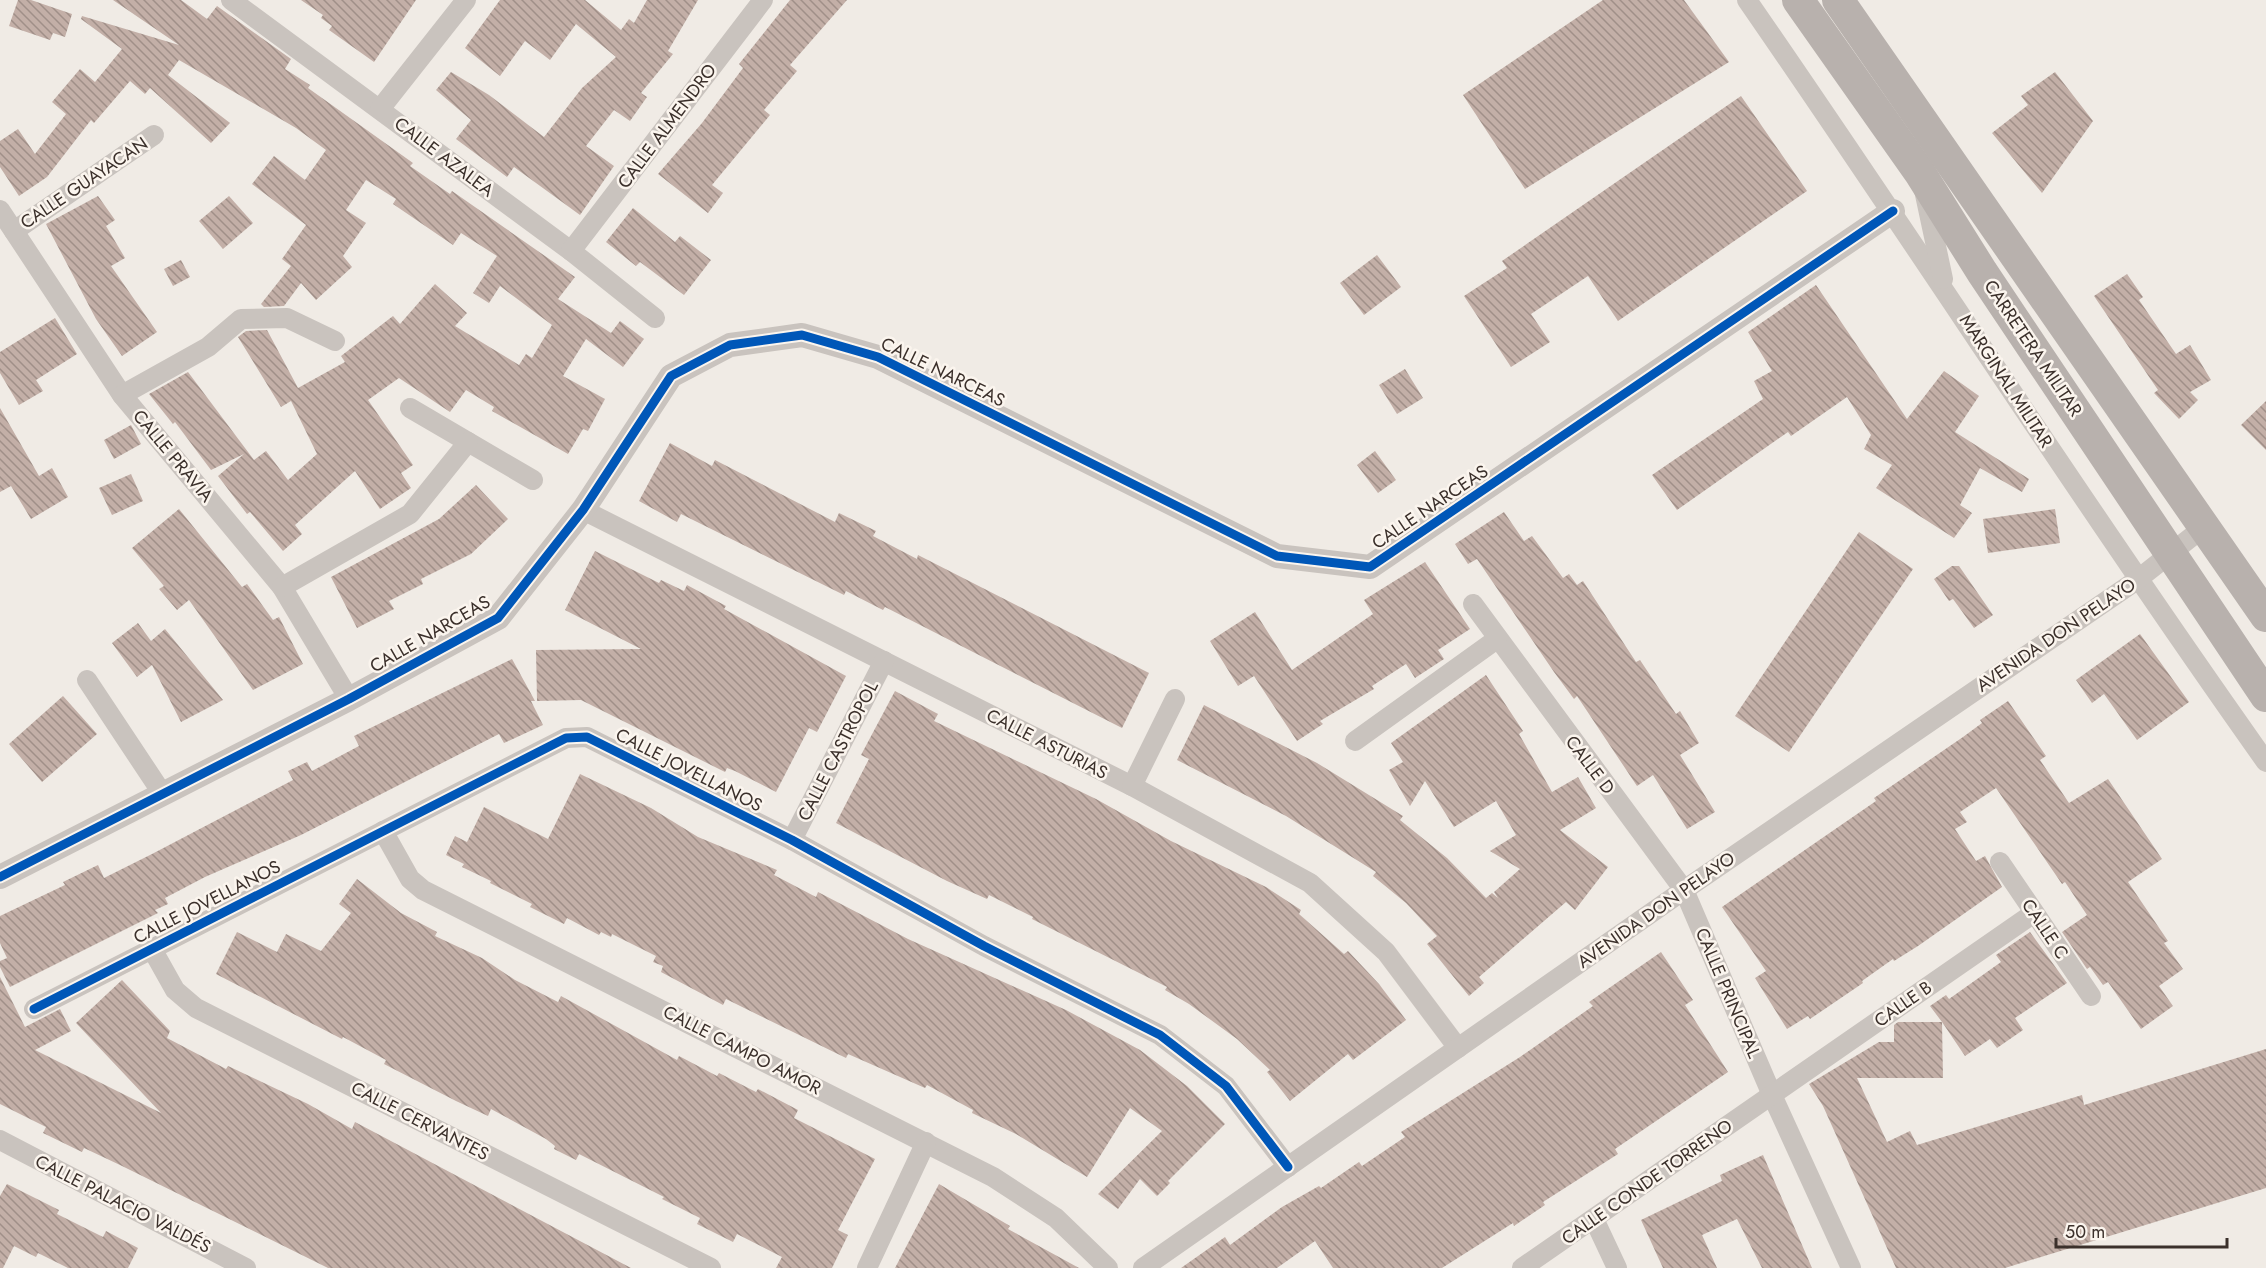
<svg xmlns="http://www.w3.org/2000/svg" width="2266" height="1268" font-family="Jost,sans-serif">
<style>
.building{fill:url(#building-back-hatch)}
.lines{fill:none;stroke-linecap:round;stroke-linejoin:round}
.minor{stroke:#c9c3be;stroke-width:20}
.tertiary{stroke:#c9c3be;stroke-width:24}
.primary{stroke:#b8b1ad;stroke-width:32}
.cycleway-casing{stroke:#fbf5ee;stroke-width:13}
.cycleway{stroke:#0057b8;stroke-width:9}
.labels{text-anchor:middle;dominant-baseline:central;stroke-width:5;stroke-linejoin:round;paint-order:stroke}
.street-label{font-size:18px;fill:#3b302b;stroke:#fbf5ee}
</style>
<defs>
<pattern id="building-back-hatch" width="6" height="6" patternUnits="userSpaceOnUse" patternTransform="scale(1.5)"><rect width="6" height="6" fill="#c3afa7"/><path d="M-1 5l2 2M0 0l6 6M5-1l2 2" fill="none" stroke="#a08f88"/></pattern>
</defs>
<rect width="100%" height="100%" fill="#f0ebe5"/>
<g class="building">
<path d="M18,0h13l41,14 -7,23 -12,-4 -3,7 -41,-14z"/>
<path d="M113,0h68l26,19 10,-13 74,53 -6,10 25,16 -2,3 105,75 -3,3 40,28 2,-3 123,86 -17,22 53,34 9,-12 24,18 -21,28 -37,-28 -23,37 42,23 -17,32 -5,-2 -15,25 -76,-43 2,-4 -28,-17 -16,22 -51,-34 -31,22 45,65 -12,8 10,15 -31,21 -25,-38 -60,54 7,9 -19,17 -33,-39 -3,2 -29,-38 26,-22 -33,16 -36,-48 -2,2 -24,-30 39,-22 66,88 12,-9 22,29 29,-26 -26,-53 -10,6 -43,-70 8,-6 21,-1 31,58 47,-26 -4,-6 52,-40 7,8 35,-40 32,29 -12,13 64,39 7,-11 6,4 20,-33 -52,-39 -11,17 -16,-10 24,-37 -36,-23 -8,12 -60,-41 3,-5 -30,-19 -20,30 20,13 -23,33 9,11 -36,33 -15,-17 -17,23 -20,1 -3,-3 30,-38 -9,-7 24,-34 -54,-41 22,-28 31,24 21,-30 -30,-22 -117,-68 -11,15 62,48 -19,20 -61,-55 -5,6 -15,-13 -36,42 -3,-3 -44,57 -28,19 -19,-29v-26l18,-12 17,25 31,-40 -14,-12 28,-33 15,13 27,-33 -41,-30 1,-3 97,29z"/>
<path d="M301,0h115l-42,62 -45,-32 3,-4 -11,-8 2,-3z"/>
<path d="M500,0h85l36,30 8,-11 5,4 13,-23h51l-30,51 5,3 -32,39 6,4 -17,24 -16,-11 -28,36 28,20 -34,49 -66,-48 -7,10 -51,-38 15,-19 -35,-30 15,-18 38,23 55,42 38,-49 34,-31 -40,-33 -26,36 -25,-19 -25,35 -35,-28z"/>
<path d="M790,0h57l-57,65 7,6 -33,39 6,5 -58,70 11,8 -15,20 -50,-39 44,-51 41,-55 -4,-4z"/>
<path d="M1603,0h81l45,62 -204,127 -62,-94z"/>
<path d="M2055,72l38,49 -51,72 -50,-60 36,-28 -7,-9z"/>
<path d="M1741,96l66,95 -189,130 -30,-45 -57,38 19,28 -39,25 -47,-71 43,-28 -5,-7z"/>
<path d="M98,196l17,24 -9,6 19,32 -14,8 46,66 -35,24 -26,-37 -50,-95z"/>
<path d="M229,196l24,27 -30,26 -24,-28z"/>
<path d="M633,208l42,34 5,-6 31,24 -27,35 -44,-33 -4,4 -30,-24z"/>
<path d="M1377,255l24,32 -37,28 -24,-32z"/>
<path d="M181,260l9,17 -17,9 -9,-17z"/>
<path d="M2127,274l16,23 -4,3 37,54 14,-9 21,35 -21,12 8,8 -19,19 -25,-26 4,-3 -64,-94z"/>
<path d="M1816,285l91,134 37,-48 35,25 -24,36 74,47 -7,13 -42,-24 -20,37 12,8 -18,25 -78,-50 16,-23 -28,-16 7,-14 -24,-38 -56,39 -3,-4 -111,78 -25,-35 111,-76 -9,-18 18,-10 -24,-39z"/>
<path d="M55,318l22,36 -41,26 7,11 -24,14 -19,-32v-21z"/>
<path d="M1405,369l18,29 -26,16 -18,-29z"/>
<path d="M2266,401v49l-25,-25z"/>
<path d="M0,408l39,68 13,-8 16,29 -37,22 -20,-33 -11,6z"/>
<path d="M131,425l10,19 -27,15 -10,-19z"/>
<path d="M670,443l42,23 3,-6 120,62 4,-9 37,18 -3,5 44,23 1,-4 231,118 -27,55 -237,-121 -2,3 -37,-19 -2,4 -163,-81 -4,8 -38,-21z"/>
<path d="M1375,451l21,29 -18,13 -21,-28z"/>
<path d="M131,474l12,27 -31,14 -13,-27z"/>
<path d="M476,485l32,34 -37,35 -50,25 2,5 -34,17 5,8 -37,19 -26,-51 108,-58z"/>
<path d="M179,509l63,78 5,-3 26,36 6,-3 24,47 -50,26 -64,-90 -12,10 -18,-21 5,-3 -32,-38z"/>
<path d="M2055,509l5,34 -72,10 -5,-34z"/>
<path d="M1504,512l20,29 8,-5 31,42 6,-4 8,11 6,-4 53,81 4,-2 36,54 4,-3 19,32 -19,12 35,57 -28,17 -34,-54 -16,11 -60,-90 -3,3 -20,-27 -77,-113 -9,5 -13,-20z"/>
<path d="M1859,532l54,37 -124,183 -54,-36z"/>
<path d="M595,551l64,32 2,-3 23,11 3,-6 39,21 -2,3 122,67 -29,56 -8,-4 -33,64 -41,-21 -8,-3 -2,4 -144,-72 -44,1 -1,-51 105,-1 -76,-39z"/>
<path d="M1425,562l45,67 -32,21 6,9 -29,19 -9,-14 -34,22 2,3 -54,32 3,3 -26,17 -43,-65 -16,10 -28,-45 45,-29 37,58 81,-56 -9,-14z"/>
<path d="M1952,566h7l34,49 -19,13 -21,-29 -4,2 -15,-22z"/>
<path d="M138,623l13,18 14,-12 58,71 -42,22 -29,-57 -15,12 -25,-34z"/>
<path d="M2140,634l49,68 -52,38 -33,-46 -12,9 -16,-23z"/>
<path d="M512,659l23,42h-4l12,24 -39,18 -5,-9 -198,101 -96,42 -40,21 3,6 -13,6 3,3 -148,74 -10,-20v-6l7,-3 -7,-15v-27l65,-31 -2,-3 35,-17 6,13 48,-24 141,-74 -5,-9 19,-9 5,9 47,-25 -5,-10z"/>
<path d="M1486,675l37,56 -4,3 33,58 26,-15 18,31 -36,22 48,37 -33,43 -9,-8 -87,75 5,6 -15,13 -42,-52 10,-8 -31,-33 -33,-27 3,-4 -90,-56 -109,-56 27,-55 113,58 86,53 -3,4 47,38 39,40 6,-5 6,5 -4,-6 26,-23 -30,-18 26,-16 -20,-34 -42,26 -29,-46 -15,25 -21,-36 14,-8 -12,-19z"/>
<path d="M895,691l43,23 -4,7 162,78 75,42 95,46 35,23 -2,4 45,40 4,-3 31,33 27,36 -53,40 -5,-6 -58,47 -23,-29 3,-2 -33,-31 -48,-35 -24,-14 2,-3 -135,-68 1,-2 -44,-22 -2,4 -40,-18 -111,-58 33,-64 -8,-4z"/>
<path d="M63,696l34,38 -55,48 -33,-38z"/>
<path d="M2008,701l38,55 -6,4 29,43 39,-24 54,80 -34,23 40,59 -4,2 19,26 -24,17 14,20 -32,23 -33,-47 -5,3 -13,-18 -3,2 -25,-37 25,-17 -22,-33 -3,2 -66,-96 -36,24 7,10 -12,7 21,32 9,-5 17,31 -84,59 -24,15 -1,-2 -31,22 1,2 -53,36 -2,-3 -21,13 -32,-51 11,-7 -44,-64 154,-106 -2,-3 89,-61 19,-14 -2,-3z"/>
<path d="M580,774l71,34 47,29 79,33 -3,5 42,22 2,-5 90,47 158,71 74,40 47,36 38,38 -57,57 2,2 -13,13 -17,-17 -22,30 -20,-15 64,-63 -32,-23 -43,69 -71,-43 -44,-21 1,-3 -46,-25 -2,3 -77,-34 -2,4 -120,-59 -3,6 -62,-33 2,-6 -10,-4 3,-6 -44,-22 -1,3 -10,-5 -2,3 -32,-17 -3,6 -34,-17 2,-3 -42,-21 1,-2 -29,-14 2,-3 -18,-9 9,-19 12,6 17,-35 64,32z"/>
<path d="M357,879l44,34 36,19 -2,4 47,22 33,22 43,22 3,-6 116,64 2,-4 38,20 2,-3 37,19 2,-3 40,21 -4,8 81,41 -37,71 10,5 -16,33h-56l6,-11 -45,-23 -4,8 -36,-18 3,-6 -38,-19 2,-2 -85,-43 -3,6 -22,-11 1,-3 -9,-7 -55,-30 -3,7 -32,-15 -72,-37 2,-4 -43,-23 -1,2 -126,-65 21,-42 40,20 9,-18 35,17 30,-38 -12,-9z"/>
<path d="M2030,932l37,51 -52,35 8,12 -26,18 -7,-9 -25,17 -23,-34 1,56h-86l30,64 23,-11 7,14 165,-50 2,10 182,-56v139l-261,80h-109l-73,-162 -14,-22 70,-42h15v-17l4,-3h44l-12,-16 16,-11 3,4 52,-37 -5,-7z"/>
<path d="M1661,952l32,48 -8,5 43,67 -113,77 3,5 -75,48 2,3 -31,21 -1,-3 -71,45h-109l-18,-27 -38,27h-96l44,-31 5,8 52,-38 37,-21 2,2 38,-26 3,4 43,-29 -4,-5 119,-75 73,-51 -4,-4z"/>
<path d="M0,977l25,50 35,-18 11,22 -36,19 126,63 -85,-90 46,-43 48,51 -3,7 59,31 2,-3 80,38 44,25 3,-7 276,146h-303l-208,-103 -36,-17 -2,4 -39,-19 3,-6 -46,-23z"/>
<path d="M1763,1155l49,113h-50l-25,-49 -35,16 15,33h-54l-22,-48 81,-39 -2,-6z"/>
<path d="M7,1184l52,26 -2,4 46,23 3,-6 32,17 -10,20h-60l-30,-15 -2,4 -22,-11 -11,22h-3v-72z"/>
<path d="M939,1184l71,42 -2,3 71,39h-184z"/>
</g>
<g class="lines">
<g class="minor">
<path d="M231,0l340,251 84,67"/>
<path d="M1747,0c175,253 341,511 519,762"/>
<path d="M380,109l86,-109"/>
<path d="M1924,190l19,89"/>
<path d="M0,210l122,185 160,192 67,112"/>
<path d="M14,231l140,-96"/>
<path d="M571,251l192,-251"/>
<path d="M122,395l86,-48 33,-28 46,-1 48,23"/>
<path d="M410,408l123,72"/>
<path d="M583,510l549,276 178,97 76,69 72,96"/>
<path d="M282,587l128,-73 58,-72"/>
<path d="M1473,604l211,286 88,205 79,173"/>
<path d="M87,680l75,113"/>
<path d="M1355,741l142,-102"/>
<path d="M1132,786l43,-87"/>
<path d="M383,831l27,48 13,11 570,287 63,41 52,50"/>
<path d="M792,840l92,-179"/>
<path d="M2000,862l91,134"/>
<path d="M152,949l23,41 21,18 515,260"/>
<path d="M34,1009l532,-271 21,-1 205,103 192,106 176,89 66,51 62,81"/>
<path d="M0,1140l246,128"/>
<path d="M1594,1219l23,49"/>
<path d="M867,1268l59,-126"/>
<path d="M1143,1268l541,-378 453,-310 67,-53"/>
<path d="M1522,1268l512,-355"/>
</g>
<path class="tertiary" d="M0,877l349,-178 149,-81 85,-108 88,-134 59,-31 72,-10 76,22 399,199 93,11 523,-356"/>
<g class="primary">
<path d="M1798,0l122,173 62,99 284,424"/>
<path d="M1838,0l428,616"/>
</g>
<defs>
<g id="cycleway">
<path d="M0,877l349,-178 149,-81 85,-108 88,-134 59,-31 72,-10 76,22 399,199 93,11 523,-356"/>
<path d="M34,1009l532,-271 21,-1 205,103 192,106 176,89 66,51 62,81"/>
</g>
</defs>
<use href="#cycleway" class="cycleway-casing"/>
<use href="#cycleway" class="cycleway"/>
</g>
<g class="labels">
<g class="street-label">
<text transform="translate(667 126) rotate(-53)">CALLE ALMENDRO</text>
<text transform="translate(444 157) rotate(37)">CALLE AZALEA</text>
<text transform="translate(84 183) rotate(-34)">CALLE GUAYACAN</text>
<text transform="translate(2033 348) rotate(56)">CARRETERA MILITAR</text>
<text transform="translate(943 372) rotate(26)">CALLE NARCEAS</text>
<text transform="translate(2006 381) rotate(57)">MARGINAL MILITAR</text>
<text transform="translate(173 456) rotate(50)">CALLE PRAVIA</text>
<text transform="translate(1430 507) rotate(-34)">CALLE NARCEAS</text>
<text transform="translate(430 634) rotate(-30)">CALLE NARCEAS</text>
<text transform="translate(2056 635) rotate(-34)">AVENIDA DON PELAYO</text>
<text transform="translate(1047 744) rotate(27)">CALLE ASTURIAS</text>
<text transform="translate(838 751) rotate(-63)">CALLE CASTROPOL</text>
<text transform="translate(1590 765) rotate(53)">CALLE D</text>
<text transform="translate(689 770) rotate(27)">CALLE JOVELLANOS</text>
<text transform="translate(207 902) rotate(-27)">CALLE JOVELLANOS</text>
<text transform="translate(1656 910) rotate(-35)">AVENIDA DON PELAYO</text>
<text transform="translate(2045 929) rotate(56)">CALLE C</text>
<text transform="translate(1728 993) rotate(67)">CALLE PRINCIPAL</text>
<text transform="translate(1903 1004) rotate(-35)">CALLE B</text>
<text transform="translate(742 1050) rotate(27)">CALLE CAMPO AMOR</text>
<text transform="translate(420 1121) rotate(27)">CALLE CERVANTES</text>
<text transform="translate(1647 1182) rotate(-35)">CALLE CONDE TORRENO</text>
<text transform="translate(123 1204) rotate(27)">CALLE PALACIO VALDÉS</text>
</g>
</g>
<path d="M2056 1238v9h171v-9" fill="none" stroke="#3b302b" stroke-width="3"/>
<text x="2065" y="1238" font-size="18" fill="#3b302b" stroke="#fbf5ee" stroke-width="4.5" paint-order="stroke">50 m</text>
</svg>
